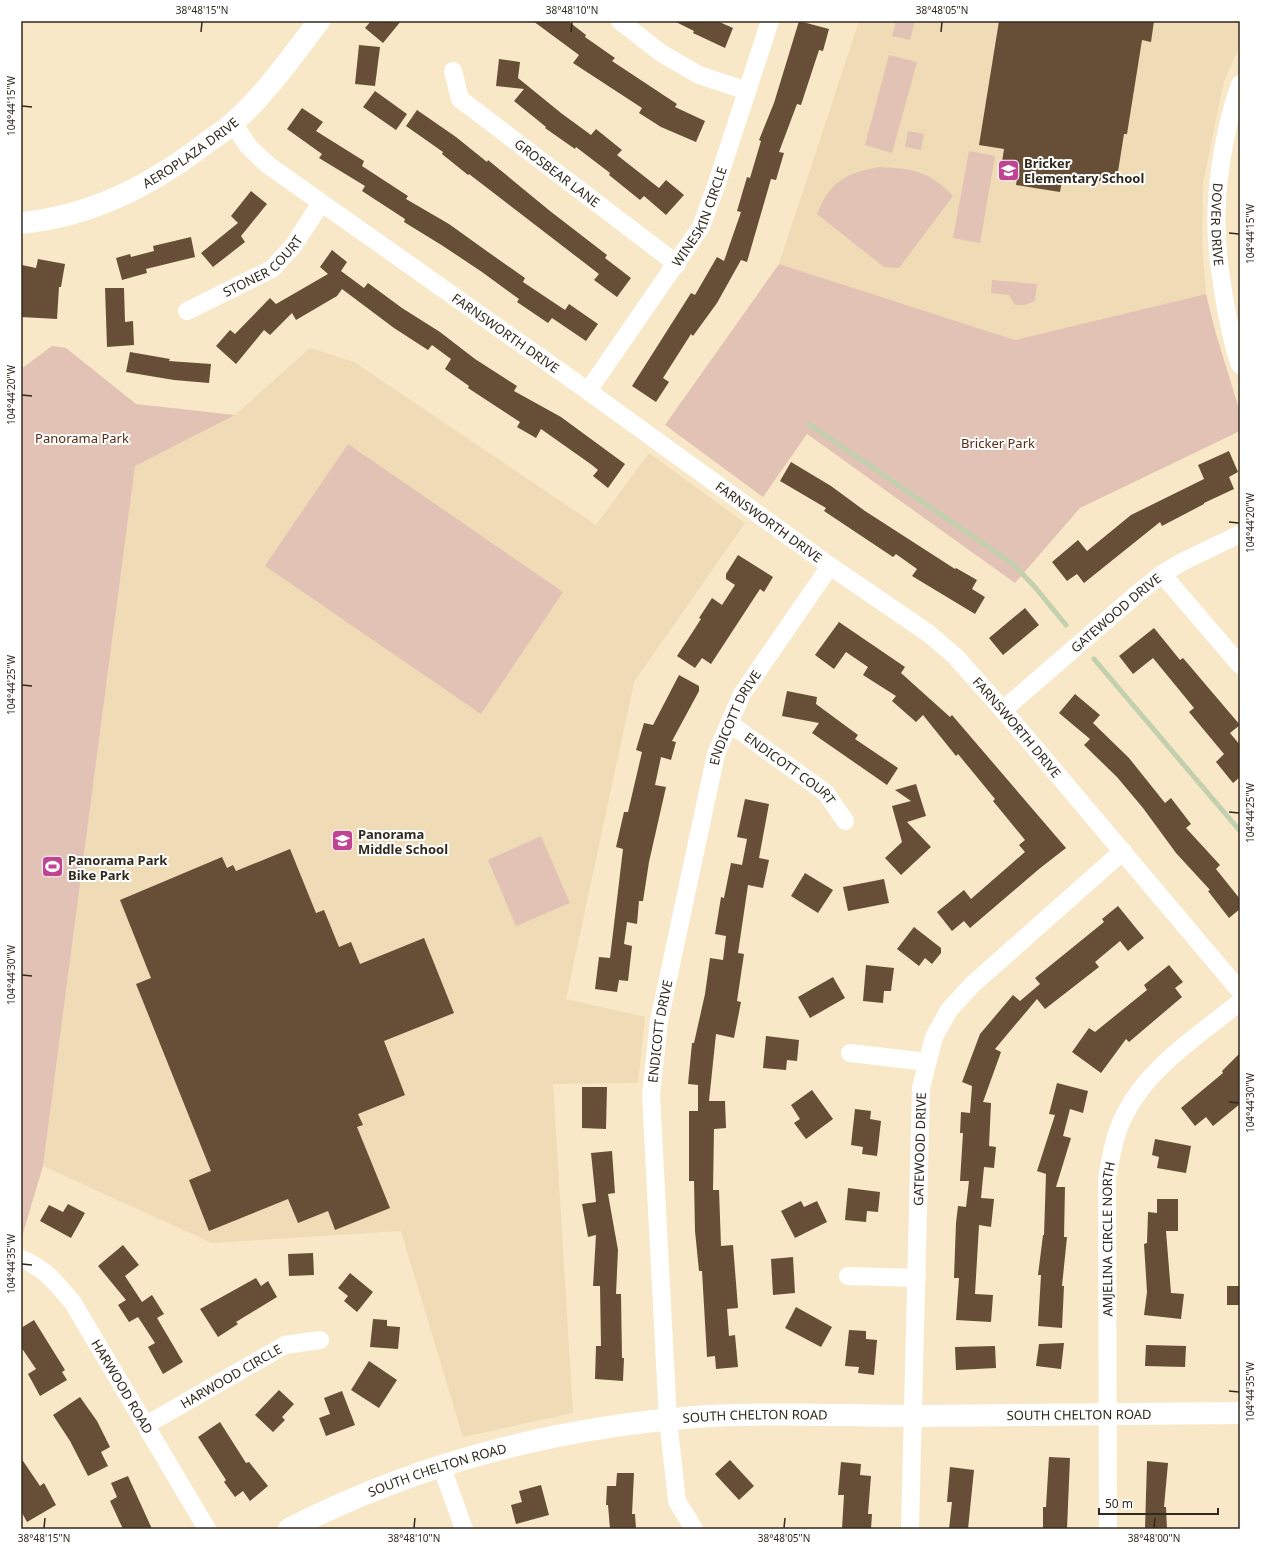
<svg xmlns="http://www.w3.org/2000/svg" width="1261" height="1550" font-family="'Noto Sans',sans-serif">
<style>
.built{fill:#efdbb5}
.green{fill:#e2c2b4}
.lines{fill:none;stroke-linecap:round;stroke-linejoin:round}
.stream{stroke:#c3d0ae;stroke-width:5}
.building{fill:#664e37}
.street{stroke:#fff;stroke-width:18}
.secondary{stroke:#fff;stroke-width:22}
.ticks{fill:none;stroke:#30291d;stroke-width:1.5}
.labels{text-anchor:middle;dominant-baseline:central;stroke-width:4;stroke-linejoin:round;paint-order:stroke}
.street-label{font-size:13px;fill:#30291d;stroke:#fff}
.poi-label{font-size:13px;font-weight:bold;fill:#30291d;stroke:#fff;text-anchor:start}
.park-label{font-size:13px;fill:#582a13;stroke:#fff}
.neatline{fill:none;stroke:#30291d;stroke-width:1.5}
.ticks-label{font-size:10px;text-anchor:middle;fill:#30291d}
</style>
<rect width="100%" height="100%" fill="#f8e8c7"/>
<g class="built">
<path d="M859,21h381v25l-16,35 -21,102 -1,59 4,52 -191,46 -236,-76z"/>
<path d="M310,348l44,14 242,163 53,-72 96,70 -111,159 -68,317 79,18 -7,66 -85,1 20,329 -110,24 -62,-206 -189,12 -169,-77 92,-700 100,-51z"/>
</g>
<g class="green">
<path d="M896,21h19l-5,19 -18,-4z"/>
<path d="M889,55l28,7 -25,91 -27,-8z"/>
<path d="M908,131l16,3 -3,16 -16,-3z"/>
<path d="M969,151l26,5 -15,87 -27,-5z"/>
<path d="M880,167c34,2 49,4 73,29l-54,72 -15,-1 -67,-53c13,-32 28,-41 63,-47z"/>
<path d="M779,264l236,76 191,-46 10,40 24,78v19l-160,77 -65,75 -208,-149 -44,63 -98,-72z"/>
<path d="M992,280l45,4 -2,17 -10,4h-10l-6,-10 -18,-2z"/>
<path d="M52,346l14,2 70,56 99,11 -100,51 -92,700 -22,74v-871z"/>
<path d="M348,444l215,148 -82,122 -216,-148z"/>
<path d="M541,836l29,67 -54,23 -28,-66z"/>
</g>
<g class="lines">
<g class="stream">
<path d="M809,424l204,140 21,22 32,39"/>
<path d="M1094,659l146,172"/>
</g>
</g>
<g class="building">
<path d="M371,21h30l-18,22 -18,-15z"/>
<path d="M533,21h35l18,14 -1,2 30,21 -3,3 65,43 -2,3 30,14 -9,21 -35,-15 -22,-14 3,-5 -69,-45 6,-8z"/>
<path d="M674,21h43l16,7 -8,20 -32,-15 1,-2z"/>
<path d="M799,21l30,8 -6,22 -4,-1 -18,55 -4,-1 -18,48 5,1 -8,27 -5,-1 -24,83 -6,-2 -24,43 -24,33 -2,-2 -28,44 6,4 -13,20 -24,-16 59,-93 4,2 22,-38 7,4 17,-49 -4,-1 10,-34 3,1 11,-37 -2,-1 15,-37z"/>
<path d="M999,21h155l-3,21 -9,-2 -15,94h-3l-8,50 -53,-9 -3,17 -44,-7 3,-20 -17,-3 2,-13 -25,-4z"/>
<path d="M359,45l21,2 -5,39 -20,-2z"/>
<path d="M499,59l21,3 -2,16 43,35 30,22 5,-6 26,21 -5,5 42,33 7,-8 18,15 -18,20 -22,-19 -4,4 -31,-25 1,-2 -34,-26 -1,2 -30,-21 1,-1 -32,-26 10,-12 -28,-3z"/>
<path d="M375,91l32,23 -11,16 -33,-23z"/>
<path d="M302,108l21,14 -7,9 48,30 -2,5 46,30 -2,3 43,25 39,28 37,26 -2,4 42,28 4,-6 29,20 -12,17 -34,-23 -4,5 -31,-21 2,-3 -37,-27 -39,-26 -39,-24 1,-3 -43,-28 3,-5 -46,-28 3,-4 -35,-25z"/>
<path d="M417,110l39,27 31,25 1,-2 62,51 57,44 -2,3 26,20 -14,19 -23,-17 5,-6 -130,-100 -1,1 -26,-21 1,-2 -37,-26z"/>
<path d="M251,191l16,13 -26,32 4,6 -32,25 -12,-14 37,-30 -7,-7z"/>
<path d="M191,237l4,20 -49,12 1,4 -25,7 -6,-22 14,-4 1,3 23,-6 -1,-5z"/>
<path d="M332,250l15,12 -6,9 23,17 4,-5 34,25 38,24 35,27 42,27 -3,5 47,26 64,47 -17,24 -15,-12 5,-6 -6,-5 -51,-36 -5,9 -19,-11 3,-5 -52,-34 1,-2 -24,-17 6,-10 -19,-14 -4,5 -34,-22 -52,-39 -5,7 -41,24 -4,-7 -22,22 -6,-5 -28,34 -20,-18 14,-16 5,4 35,-36 6,6 52,-30 -8,-7z"/>
<path d="M38,259l27,5 -4,23h-2l-2,32 -36,-2 1,-52 14,3z"/>
<path d="M105,288h19l1,34 8,-1 1,24 -27,2z"/>
<path d="M130,352l40,7 -1,2 42,3 -2,19 -35,-3 -48,-8z"/>
<path d="M1229,451l9,21 -9,5 5,12 -30,14v1l-42,22 -2,-4 -76,61 -7,-9 -10,7 -15,-19 26,-22 9,11 44,-36 73,-36 -6,-14z"/>
<path d="M791,462l40,24 34,25 90,58 1,-1 21,12 -5,9 13,8 -10,17 -63,-38 5,-7 -21,-15 -3,3 -69,-46 2,-3 -46,-27z"/>
<path d="M738,555l35,22 -9,15 -4,-3 -49,75 -9,-6 -7,10 -18,-12 24,-37 -2,-1 13,-20 10,7 13,-20 -9,-6v-5z"/>
<path d="M1025,608l14,17 -36,30 -14,-17z"/>
<path d="M839,622l66,45 -4,6 49,44 2,-2 114,133 -27,21 -69,59 -6,-7 -12,10 -15,-19 27,-22 7,9 54,-47 -6,-7 6,-5 -32,-39 2,-2 -37,-45 -2,2 -33,-41 -7,7 -24,-21 4,-5 -33,-21 5,-8 -22,-15 -12,17 -19,-14z"/>
<path d="M1154,628l26,32 3,-2 57,67 -10,8 10,12v32l-7,6 -17,-21 8,-8 -35,-42 5,-4 -41,-50 -20,16 -14,-18z"/>
<path d="M679,675l20,11v5l-27,50 4,1 -5,18 -10,-3 -6,28 11,2 -17,75 -6,39h-4l-2,23 -10,-2 -3,22 8,2 -4,35 -9,-1 -2,12 -22,-3 4,-32 11,1 13,-109 -7,-2 8,-35h4l14,-60 -6,-2 8,-27 9,2z"/>
<path d="M787,691l30,6 -1,7 42,31 -3,4 43,29 -11,17 -75,-52 7,-10 -37,-7z"/>
<path d="M1075,694l25,21 -7,8 36,35 36,45 6,-5 20,26 -5,4 34,37 -4,4 24,30v10l-11,9 -21,-27 2,-1 -34,-37 -33,-45 -26,-31 -33,-32 6,-6 -31,-26z"/>
<path d="M916,784l10,32 -19,6 24,25 -30,28 -16,-17 17,-16 -10,-36 19,-5 -16,-11z"/>
<path d="M745,799l24,5 -10,54 10,2 -6,28 -15,-3 -10,68 6,1 -7,47 4,1 -7,36 -18,-4 -7,67h16l1,27 -12,1 -1,61h6l2,56 12,-1 5,63 -11,1 2,27 6,-1 3,32 -22,2 -1,-13 -8,1 -5,-86h-3l-4,-40 -1,-50h-5v-70h9v-26l-10,-1 4,-41h2l11,-49 5,-36 13,2 3,-24 -11,-2 6,-37 3,1 7,-35 11,2 5,-26 -10,-2z"/>
<path d="M290,849l26,64 8,-3 15,37 12,-5 9,22 64,-26 30,75 -70,28 21,54 -47,19 5,11 -6,2 33,81 -55,22 -7,-19 -30,12 -10,-24 -79,32 -20,-51 22,-9 -75,-187 15,-6 -31,-78 102,-43 5,11 6,-3 3,6z"/>
<path d="M805,873l28,17 -15,23 -27,-17z"/>
<path d="M884,879l5,24 -41,8 -5,-24z"/>
<path d="M1118,906l26,32 -16,13 -8,-10 -25,21 4,5 -54,42 -8,-10 -42,50 6,3 -18,50 8,1 -2,43 7,1 -2,21 -10,-1 -3,31 13,1 -3,28 -12,-2 -4,69 18,1 -2,27 -35,-2 3,-42h-5l2,-55 2,-17 8,1 3,-26h-9l3,-48h-3l1,-21 9,1 2,-27 -10,-4 18,-48 33,-39 7,6 20,-17 -5,-6 69,-56 -2,-3z"/>
<path d="M914,927l27,21v5l-9,11 -7,-6 -6,8 -22,-17z"/>
<path d="M866,965l28,3 -3,23h-7l-1,12 -20,-2z"/>
<path d="M1169,965l14,17 -8,6 7,9 -53,45 -3,-3 -25,34 -29,-21 17,-24 6,4 52,-42 -3,-5z"/>
<path d="M833,977l12,21 -35,20 -12,-21z"/>
<path d="M766,1036l33,4 -2,21 -10,-1 -1,10 -23,-2z"/>
<path d="M1240,1053v51l-27,22 -7,-9 -11,9 -14,-18 42,-35 -1,-2z"/>
<path d="M1057,1083l31,8 -5,22 -13,-4 -7,27 8,2 -15,49h9l-1,50h3l-5,49h2l-2,42 -24,-2 3,-51h-3l5,-40h1l2,-61 -9,-3 18,-56 -6,-1z"/>
<path d="M582,1087h25l-1,42 -24,-1z"/>
<path d="M812,1090l21,29 -27,20 -12,-16 6,-4 -9,-14z"/>
<path d="M855,1109l16,2 -1,8 11,2 -4,35 -15,-2 1,-7 -12,-2z"/>
<path d="M1155,1139l36,7 -5,27 -29,-5 2,-11 -7,-2z"/>
<path d="M612,1151l3,42 -7,1 10,56 -2,44h5l1,64h2l-1,23 -28,-2 1,-33h5l-1,-60h-7l3,-51 -8,2 -6,-33 14,-2 -5,-49z"/>
<path d="M848,1188l32,4 -2,20 -11,-1 -1,11 -21,-2z"/>
<path d="M1157,1199h21v32h-12l5,62 13,1 -3,25 -37,-4 3,-23 -3,-48 3,-1 1,-31 9,1z"/>
<path d="M801,1201l3,6 13,-6 10,21 -32,16 -14,-27z"/>
<path d="M68,1204l17,9 -14,25 -31,-17 9,-16 14,7z"/>
<path d="M123,1245l16,20 -14,11 17,26 10,-7 12,19 -7,4 26,44 -20,12 -15,-27 7,-4 -17,-26 -9,5 -11,-17 8,-5 -28,-34z"/>
<path d="M313,1253l1,22 -25,1 -1,-22z"/>
<path d="M793,1257l2,36 -22,2 -2,-36z"/>
<path d="M350,1273l23,19 -16,20 -13,-11 4,-5 -10,-8z"/>
<path d="M256,1278l5,8 7,-5 9,16 -41,25 2,2 -20,13 -18,-28z"/>
<rect x="1227" y="1286" width="13" height="19"/>
<path d="M796,1307l36,20 -11,20 -36,-19z"/>
<path d="M373,1319l14,1v6l13,1 -2,22 -28,-2z"/>
<path d="M34,1320l31,50 -3,2 5,8 -27,16 -12,-22 8,-5 -15,-22v-19z"/>
<path d="M849,1330l17,1v8l11,1 -3,35 -16,-2 1,-6 -14,-1z"/>
<path d="M1064,1343l-3,26 -25,-3 3,-22z"/>
<path d="M1146,1345l40,1 -1,21 -40,-1z"/>
<path d="M995,1346l1,22 -40,2 -1,-23z"/>
<path d="M369,1361l28,19 -18,28 -28,-18z"/>
<path d="M279,1390l15,14 -12,13 3,3 -12,12 -18,-17z"/>
<path d="M342,1391l13,34 -29,11 -7,-18 11,-4 -6,-16z"/>
<path d="M80,1397l17,24 13,26 -9,5 7,14 -20,10 -18,-35 -17,-26z"/>
<path d="M220,1422l26,41 3,-1 19,24 -18,15 -7,-10 -8,6 -11,-15 2,-2 -28,-43z"/>
<path d="M1049,1457l21,1 -3,71h-24v-22h3z"/>
<path d="M21,1458l19,28 4,-3 12,22 -29,17 -6,-11z"/>
<path d="M730,1460l24,26 -15,14 -24,-26z"/>
<path d="M1147,1461l21,2 -4,44h2l1,22h-22z"/>
<path d="M841,1462l20,2 -1,11 11,1 -3,38h4l-1,15h-29l2,-34h-6z"/>
<path d="M950,1467l24,3 -6,59h-19l3,-27h-5z"/>
<path d="M617,1473h17l-2,41h3l1,15h-26l-2,-24h-2l1,-19h9z"/>
<path d="M128,1476l24,53h-29l-13,-28 7,-4 -6,-14z"/>
<path d="M541,1485l8,30 -33,9 -5,-19 11,-3 -3,-11z"/>
</g>
<g class="lines">
<g class="street">
<path d="M620,21l41,32 38,22 48,16"/>
<path id="s1" d="M453,71l7,28 217,165"/>
<path id="s2" d="M1240,84c-17,48 -28,117 -22,168 1,15 4,30 6,45 4,22 8,47 16,68"/>
<path id="s3" d="M233,123l15,23 20,19 320,226 242,175 98,67 28,24 47,53 237,281"/>
<path id="s4" d="M187,311l85,-42 21,-23 28,-43"/>
<path id="s5" d="M588,391l113,-164 17,-47 52,-159"/>
<path d="M1162,574l78,91"/>
<path id="s6" d="M1003,710l135,-117 24,-19 20,-12 58,-28"/>
<path id="s7" d="M729,723l97,70 19,28"/>
<path d="M850,1053l77,9"/>
<path id="s8" d="M21,1259c23,8 37,26 52,44l134,226"/>
<path d="M848,1276l69,2"/>
<path id="s9" d="M146,1425l139,-80 35,-5"/>
<path d="M441,1465l23,64"/>
<path id="s10" d="M694,1529l-17,-28 -9,-81 -17,-325 8,-74 57,-267 26,-60 88,-128"/>
<path id="s11" d="M910,1529l11,-441 13,-51 15,-27 24,-26 150,-133"/>
<path id="s12" d="M1108,1529l-1,-351c4,-21 7,-42 17,-62 23,-48 75,-81 116,-114"/>
</g>
<g class="secondary">
<path id="s13" d="M21,223c69,-7 125,-35 180,-76 10,-8 22,-15 32,-24 33,-29 59,-67 86,-102"/>
<path id="s14" d="M289,1529c130,-67 274,-103 420,-113 70,-4 140,0 209,0 108,-1 215,-2 322,-3"/>
</g>
</g>
<path class="ticks" d="M201,32l1,-10M571,32l1,-10M941,32l1,-10M22,106l10,1M1229,233l10,1M22,395l10,1M1229,522l10,1M22,685l10,1M1229,812l10,1M22,975l10,1M1229,1102l10,1M22,1264l10,1M1229,1391l10,1M44,1528l1,-10M414,1528l1,-10M784,1528l1,-10M1154,1528l1,-10"/>
<defs>
<symbol id="school-square" viewBox="-11 -11 22 22"><rect x="-9" y="-9" width="18" height="18" rx="4" fill="#c14493" stroke="#fff"/><path d="M0-5L7-2L0 1L-7-2ZM-4 1L0 2.5L4 1V4Q0 6-4 4Z" fill="#fff"/></symbol>
<symbol id="stadium-square" viewBox="-11 -11 22 22"><rect x="-9" y="-9" width="18" height="18" rx="4" fill="#c14493" stroke="#fff"/><path d="M0-5a6.5 5 0 1 0 0 10a6.5 5 0 1 0 0-10ZM-3.5-1.8h7v3.6h-7Z" fill="#fff"/></symbol>
</defs>
<g fill-rule="evenodd">
<use href="#school-square" x="996" y="158" width="25" height="25"/>
<use href="#school-square" x="330" y="828" width="25" height="25"/>
<use href="#stadium-square" x="40" y="854" width="25" height="25"/>
</g>
<g class="labels">
<g class="street-label">
<text stroke="none"><textPath href="#s13" startOffset="186">AEROPLAZA DRIVE</textPath></text>
<text stroke="none"><textPath href="#s1" startOffset="151">GROSBEAR LANE</textPath></text>
<text stroke="none"><textPath href="#s5" startOffset="208">WINESKIN CIRCLE</textPath></text>
<text stroke="none"><textPath href="#s2" startOffset="143">DOVER DRIVE</textPath></text>
<text stroke="none"><textPath href="#s4" startOffset="89">STONER COURT</textPath></text>
<text stroke="none"><textPath href="#s3" startOffset="346">FARNSWORTH DRIVE</textPath></text>
<text stroke="none"><textPath href="#s3" startOffset="670">FARNSWORTH DRIVE</textPath></text>
<text stroke="none"><textPath href="#s6" startOffset="149">GATEWOOD DRIVE</textPath></text>
<text stroke="none"><textPath href="#s10" startOffset="828">ENDICOTT DRIVE</textPath></text>
<text stroke="none"><textPath href="#s3" startOffset="994">FARNSWORTH DRIVE</textPath></text>
<text stroke="none"><textPath href="#s7" startOffset="76">ENDICOTT COURT</textPath></text>
<text stroke="none"><textPath href="#s10" startOffset="504">ENDICOTT DRIVE</textPath></text>
<text stroke="none"><textPath href="#s11" startOffset="380">GATEWOOD DRIVE</textPath></text>
<text stroke="none"><textPath href="#s12" startOffset="290">AMJELINA CIRCLE NORTH</textPath></text>
<text stroke="none"><textPath href="#s9" startOffset="98">HARWOOD CIRCLE</textPath></text>
<text stroke="none"><textPath href="#s8" startOffset="166">HARWOOD ROAD</textPath></text>
<text stroke="none"><textPath href="#s14" startOffset="808">SOUTH CHELTON ROAD</textPath></text>
<text stroke="none"><textPath href="#s14" startOffset="484">SOUTH CHELTON ROAD</textPath></text>
<text stroke="none"><textPath href="#s14" startOffset="160">SOUTH CHELTON ROAD</textPath></text>
</g>
<g class="poi-label">
<text x="1024" y="163">Bricker<tspan x="1024" dy="15">Elementary School</tspan></text>
<text x="358" y="834">Panorama<tspan x="358" dy="15">Middle School</tspan></text>
<text x="68" y="860">Panorama Park<tspan x="68" dy="15">Bike Park</tspan></text>
</g>
<g class="park-label">
<text x="82" y="438">Panorama Park</text>
<text x="998" y="443">Bricker Park</text>
</g>
</g>
<rect width="1261" height="1550" fill="none" stroke="#ffffff" stroke-width="44"/>
<path d="M1099 1508v6h119v-6" fill="none" stroke="#30291d" stroke-width="2"/>
<text x="1105" y="1508" font-size="12" fill="#30291d" stroke="#ffffff" stroke-width="3" paint-order="stroke">50 m</text>
<rect x="22" y="22" width="1217" height="1506" class="neatline"/>
<g class="ticks-label">
<text x="202" y="14">38°48'15"N</text>
<text x="572" y="14">38°48'10"N</text>
<text x="942" y="14">38°48'05"N</text>
<text transform="translate(11 106) rotate(-90)" y="4">104°44'15"W</text>
<text transform="translate(1250 234) rotate(-90)" y="4">104°44'15"W</text>
<text transform="translate(11 395) rotate(-90)" y="4">104°44'20"W</text>
<text transform="translate(1250 523) rotate(-90)" y="4">104°44'20"W</text>
<text transform="translate(11 685) rotate(-90)" y="4">104°44'25"W</text>
<text transform="translate(1250 813) rotate(-90)" y="4">104°44'25"W</text>
<text transform="translate(11 975) rotate(-90)" y="4">104°44'30"W</text>
<text transform="translate(1250 1103) rotate(-90)" y="4">104°44'30"W</text>
<text transform="translate(11 1264) rotate(-90)" y="4">104°44'35"W</text>
<text transform="translate(1250 1392) rotate(-90)" y="4">104°44'35"W</text>
<text x="44" y="1542">38°48'15"N</text>
<text x="414" y="1542">38°48'10"N</text>
<text x="784" y="1542">38°48'05"N</text>
<text x="1154" y="1542">38°48'00"N</text>
</g>
</svg>
